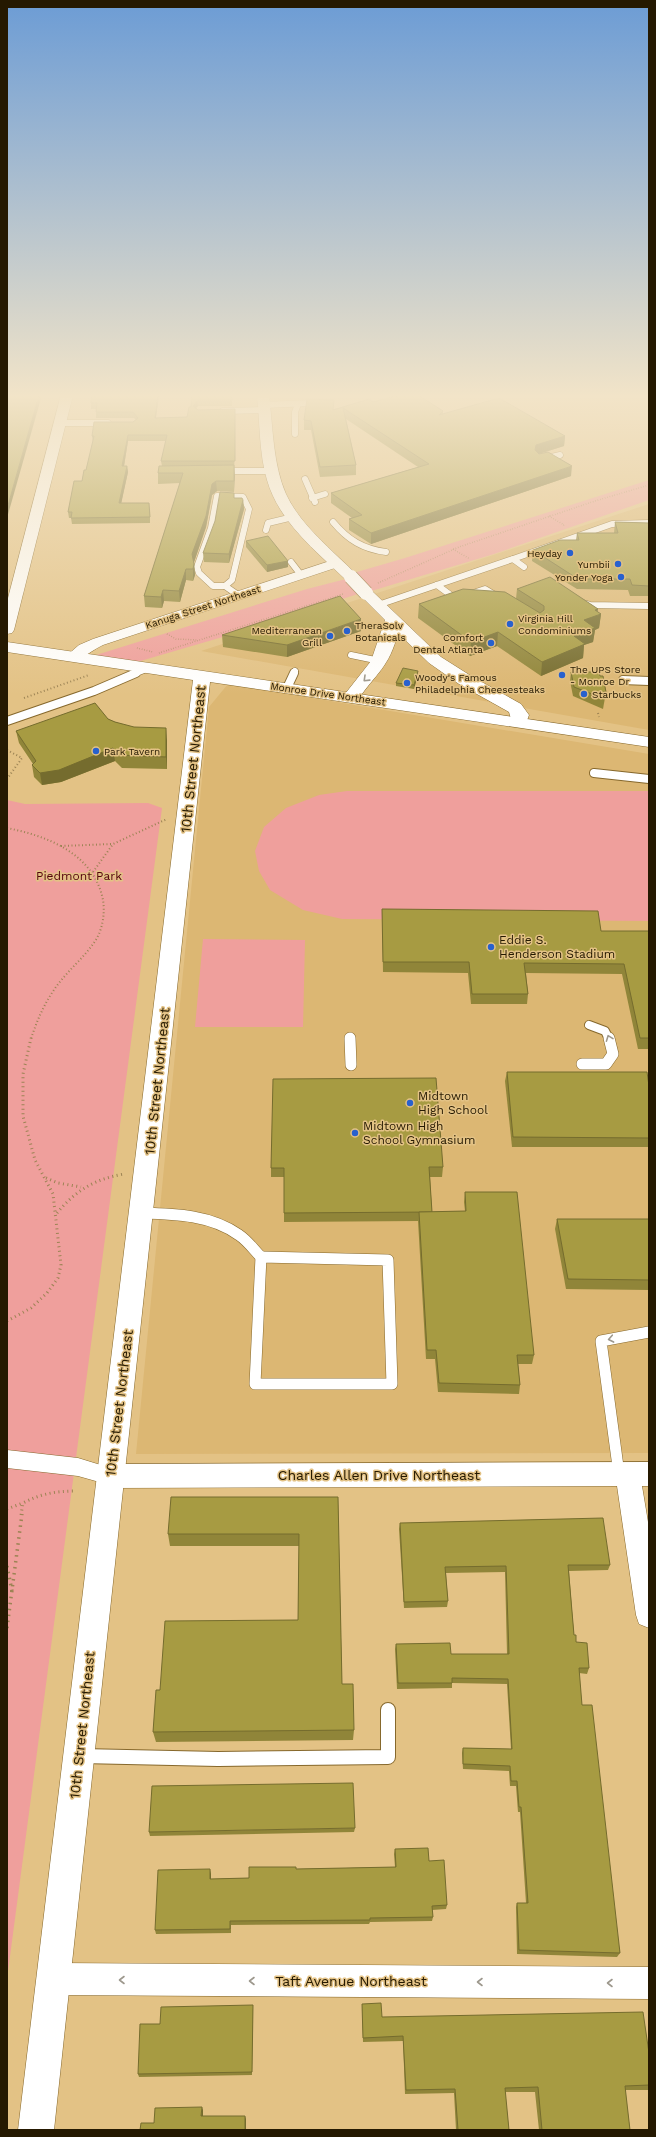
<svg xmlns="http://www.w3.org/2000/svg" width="656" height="2137" font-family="'Work Sans',sans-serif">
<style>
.built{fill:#dcb773}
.green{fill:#ef9f9c}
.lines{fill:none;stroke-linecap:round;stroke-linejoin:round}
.service-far3-casing{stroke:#86682c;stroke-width:7}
.service-far2-casing{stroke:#86682c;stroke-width:10}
.service-far1-casing{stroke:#86682c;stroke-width:12}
.service-casing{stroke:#86682c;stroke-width:16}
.pedestrian-casing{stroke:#86682c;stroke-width:1}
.minor-casing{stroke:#86682c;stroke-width:1}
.tertiary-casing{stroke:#86682c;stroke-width:1}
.secondary-casing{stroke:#86682c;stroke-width:1}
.path-far3{stroke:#9c8354;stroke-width:1.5;stroke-dasharray:0.5 2;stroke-linecap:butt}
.path-far2{stroke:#9c8354;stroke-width:2;stroke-dasharray:1 2.5;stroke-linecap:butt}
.path-far1{stroke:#9c8354;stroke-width:3;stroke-dasharray:1 3.5;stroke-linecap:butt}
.path{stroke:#9c8354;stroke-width:3.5;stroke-dasharray:1.5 4.5;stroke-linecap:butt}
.service-far3{stroke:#fff;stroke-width:6}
.service-far2{stroke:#fff;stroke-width:8}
.service-far1{stroke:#fff;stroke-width:11}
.service{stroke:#fff;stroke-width:14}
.pedestrian{fill:#fff;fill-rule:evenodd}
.minor{fill:#fff;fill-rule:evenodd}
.tertiary{fill:#fff;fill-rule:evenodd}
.secondary{fill:#fff;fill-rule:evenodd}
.tertiary-bridge-casing{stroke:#86682c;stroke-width:15;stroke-linecap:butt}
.tertiary-bridge{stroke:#fff;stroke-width:14}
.wall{fill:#908539}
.shaded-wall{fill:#756c2e}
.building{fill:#a79b42;stroke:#756c2e}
.oneway{stroke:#9d988d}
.poi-dot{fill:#2861ce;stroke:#e3c285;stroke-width:1.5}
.labels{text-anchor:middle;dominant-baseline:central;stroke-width:3;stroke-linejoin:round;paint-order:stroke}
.far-poi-label{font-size:10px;fill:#251901;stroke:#e3c285;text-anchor:start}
.far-street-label{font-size:10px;fill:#251901;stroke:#e3c285}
.park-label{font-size:12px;fill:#53010d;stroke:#e3c285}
.poi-label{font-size:12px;fill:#251901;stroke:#e3c285;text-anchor:start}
.near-street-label{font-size:14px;fill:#251901;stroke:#e3c285}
</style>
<rect width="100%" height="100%" fill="#e3c285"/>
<g class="built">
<path d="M649,504v226l-448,-79z"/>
<path d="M228,684l421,70v699l-513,1 73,-747z"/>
</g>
<g class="green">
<path d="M649,480v20l-155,54 -126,38 -18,-18 55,-16z"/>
<path d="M346,579l15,14 -128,41 -96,28 -44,-6 214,-67z"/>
<path d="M347,791h302v130l-307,-2 -39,-9 -33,-20 -11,-19 -4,-20 9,-24 22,-19 33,-13z"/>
<path d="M7,800l18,4 123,-1 14,5 -155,1171z"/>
<path d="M203,939l102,1 -2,87h-108z"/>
</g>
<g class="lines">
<defs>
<g id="service-far3">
<path d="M264,405l46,-2"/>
<path d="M223,411l42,-1"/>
<path d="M60,423h48"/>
<path d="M295,434v-22l3,-8"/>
<path d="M543,459l17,-4"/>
<path d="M221,471h52"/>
<path d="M305,479l10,23"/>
<path d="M217,496l26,1 6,12 -17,71 -7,6h-12l-14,-13 -2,-6 14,-39z"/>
<path d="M312,498l13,-4"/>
<path d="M333,522c15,18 30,27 53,30"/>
<path d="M266,530l2,-7 25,-6"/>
<path d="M513,559l99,-35 37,-1"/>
<path d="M291,562l10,13"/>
<path d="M437,585l19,14 -4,1"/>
<path d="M225,586l13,9"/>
<path d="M467,595l18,-6 15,9"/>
<path d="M579,602l11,3 59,1"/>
<path d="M378,605l135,-46 11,8"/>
<path d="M351,655l29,6"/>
<path d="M134,674l15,-6"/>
<path d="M293,674l2,-3"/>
</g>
<g id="service-far2">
<path d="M623,680l26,1"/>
<path d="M287,688l7,-15"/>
<path d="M7,721l87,-30 42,-18"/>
<path d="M594,773l55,6"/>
<path d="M589,1025l16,6 4,8"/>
</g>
<g id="service-far1">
<path d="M350,1038l1,27"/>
<path d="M582,1064h24l7,-10 -4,-16"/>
<path d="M142,1213c34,1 69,2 97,22 9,6 15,15 22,22"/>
<path d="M261,1257l127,3 4,124h-137z"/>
<path d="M619,1474l-18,-133 48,-9"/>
</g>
<path id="service" d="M81,1756l137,3 170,-2v-47"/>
<path id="pedestrian" d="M7,1450l71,8 39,12 2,6 -2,6 -7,3 -32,-9 -71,-8z"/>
<g id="minor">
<path d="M61,395h12l-59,235 -2,3 -5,1v-32z"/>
<path d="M336,559l5,1 2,3 -2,3 -238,79c-11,5 -25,18 -36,15l-2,-3 14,-12 14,-6z"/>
<path d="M649,1462v24h-7l7,42v100l-10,-4 -3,-9 -19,-129 -507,2 -9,-4 -4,-8 4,-8 9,-4z"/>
<path d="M53,1963l596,4v32l-596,-4 -11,-5 -5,-11 5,-11z"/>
</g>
<g id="tertiary">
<path d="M257,395h12c4,33 4,69 17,99 15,32 46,56 70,80l3,3 -3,3h-10c-30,-29 -67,-58 -79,-100 -8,-27 -7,-57 -10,-85z"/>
<path d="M366,588l5,2 70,67 30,19 50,28 8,11 -4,11 -6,1 -6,-1 -4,-14 -50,-28 -30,-21 -31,-30c-9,35 -22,40 -41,68h-12l-2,-4 2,-3 26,-33 14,-41 -27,-27 3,-3z"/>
</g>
<path id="secondary" d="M7,642l642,95v10l-439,-65 -156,1448h-36l175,-1450 -186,-28z"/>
</defs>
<use href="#service-far3" class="service-far3-casing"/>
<use href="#service-far2" class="service-far2-casing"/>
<use href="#service-far1" class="service-far1-casing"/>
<use href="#service" class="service-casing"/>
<use href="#pedestrian" class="pedestrian-casing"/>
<use href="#minor" class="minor-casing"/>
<use href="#tertiary" class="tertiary-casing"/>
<use href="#secondary" class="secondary-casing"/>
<g class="path-far3">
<path d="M549,516l15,9 -2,1"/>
<path d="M453,549l17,10"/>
<path d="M378,583l81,-36 136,-46 54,-16"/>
<path d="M167,634l9,5 21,1"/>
<path d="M137,648l16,4"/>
<path d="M159,653l184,-59"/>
</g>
<g class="path-far2">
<path d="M24,698l65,-23"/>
<path d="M598,713l1,4"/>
<path d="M7,750l15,8 -15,21"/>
<path d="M7,828c41,8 87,26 96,72 2,12 0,27 -6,38 -9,15 -22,26 -33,39 -16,18 -26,40 -33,62"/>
<path d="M61,846l51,-2"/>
<path d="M93,872l20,-28 54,-25"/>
</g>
<g class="path-far1">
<path d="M46,1178l12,5 23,4"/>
<path d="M57,1213c19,-23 38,-34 67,-39"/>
<path d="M7,1321l24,-13 16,-15 11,-15 3,-13 -8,-71 -18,-34 -12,-44v-42l8,-36"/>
<path d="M7,1509l16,-6"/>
<path d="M21,1515l2,-12c17,-9 33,-12 52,-12"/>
</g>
<g class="path">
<path d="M7,1566l5,25"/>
<path d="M7,1628l15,-114"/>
</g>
<use href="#service-far3" class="service-far3"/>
<use href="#service-far2" class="service-far2"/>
<use href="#service-far1" class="service-far1"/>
<use href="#service" class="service"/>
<use href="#pedestrian" class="pedestrian"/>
<use href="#minor" class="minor"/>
<use href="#tertiary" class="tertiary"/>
<use href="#secondary" class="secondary"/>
<defs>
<path id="tertiary-bridge" d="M351,577l15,16"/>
</defs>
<use href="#tertiary-bridge" class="tertiary-bridge-casing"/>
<use href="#tertiary-bridge" class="tertiary-bridge"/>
</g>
<g class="wall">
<path d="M92,395h67l-3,23 31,-1 4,-10 1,-12h40v11h-34l-2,2 2,2 37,5 -1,77 -17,-1 -5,4 -6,32 -12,35 1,13 -2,6 -7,-1 -6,22 -16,-1 -2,7 -17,-1 -1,-11 36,-113 -22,1v-11l4,-7 -1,-5 5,-20h-38l-4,25h3l1,6 -7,31 29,6v14l-78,1 -1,-6h-2l-1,-6 14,-31 4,-11 7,-28 -1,-6 41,-14 3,-2 -2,-2h-38v-9h-5v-6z"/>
<path d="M373,402l70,9v3l122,22 -1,10 -25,8 32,22 -200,68 -22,-14v-11l3,-1 -21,-15v-10l87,-26 -72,-48 10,46v10l-36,2 -9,-47h-7v-10l30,-11z"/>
<path d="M234,498l9,2 1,9 -15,54 -25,-1 -1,-9z"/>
<path d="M615,522l34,1v73h-19l-2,-6 -51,-1 -45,-28 1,-11 43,-10 1,-7h37z"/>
<path d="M246,541l42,20v6l-21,5 -21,-25z"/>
<path d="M517,589l81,23 3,2 -2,14 -4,2 -2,12 -9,3 -1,13 -42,18 -44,-30 -27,10 -52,-38 1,-14 97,-5z"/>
<path d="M361,631l-74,26 -64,-10 -1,-12z"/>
<path d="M571,672l29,4 6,16 -3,17 -30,-13 -3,-15z"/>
<path d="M418,674l-4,15 -18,-3v-3z"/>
<path d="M108,719l7,3 52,19v28l-45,-1 -7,-7 -54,21 -19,3 -8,-8 -2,-12 1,-1 -14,-21 -3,-12z"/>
<path d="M382,909l219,22h48v118h-11l-16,-75 -96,-1 2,21 -1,10h-56l-3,-31 -85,-1z"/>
<path d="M507,1072l142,14v61h-137l-7,-66z"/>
<path d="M443,1167l-1,10h-12l2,35 33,-1 -1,-9 1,-10 69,163 -2,9h-14l2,21 -1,9 -81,-2 -3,-33h-9l-8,-138 -134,1v-45h-13v-9z"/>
<path d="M557,1219h92v71l-83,-1 -11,-60z"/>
<path d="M338,1497l4,187 12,46 -1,10 -197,2 -3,-10 7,-42 138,-70 1,-74h-129l-2,-12z"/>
<path d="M400,1523l210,42 -2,5 -39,1 5,64 2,7 13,26 -2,6 -8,-1 3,32 38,248 -3,4 -100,-3 -1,-47 1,-4h9l-6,-91h-2l-2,-26h-6l-1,-15 -46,-2 -1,-16 1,-5 48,1 -4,-65 -55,-1v5l-55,1 -2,-40 1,-5 55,10h56l-2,-82 -59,1 2,28 -1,6 -43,1 -5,-79z"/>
<path d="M355,1828l-1,4 -204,4 -1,-4z"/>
<path d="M395,1849l34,12 18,44 -1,4 -14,1 1,7 -1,4 -62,1 -1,2 -138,1v8l-75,1 -1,-4 56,-56v5l38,-1 47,-9 99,-2 -1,-13z"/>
<path d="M362,2004l20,13 267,36v37h-24l5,40h16h-107l-4,-38h-30l4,38h-53l-2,-37 -49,1 -2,-53 -40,1z"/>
<path d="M253,2009l-1,66 -113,2 -1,-3z"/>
</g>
<g class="shaded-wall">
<path d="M39,395h3l-35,123v-9z"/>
<path d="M158,395h1l-4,28v-5z"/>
<path d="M198,400v6l-5,5v-5z"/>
<path d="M128,435v6l-5,31 -1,-6z"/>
<path d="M565,436l-1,10 -29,9 1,-10z"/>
<path d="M234,465l1,11 -1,16z"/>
<path d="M127,466l1,6 -8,37 -1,-6z"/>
<path d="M572,466l-1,10 -200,68v-11z"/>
<path d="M216,481l1,10 -5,4 -6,32 -13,38 -1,-11 20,-70z"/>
<path d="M243,500l1,9 -15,54v-9z"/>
<path d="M288,561v6l-21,5v-7z"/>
<path d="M194,564l1,11 -2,6v-12z"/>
<path d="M186,569v11l-6,22 -1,-11z"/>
<path d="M163,590l1,11 -2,7 -1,-11z"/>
<path d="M598,609l-1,7 4,-2 -2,14 -4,2 -2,12 -9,3 -1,13 -42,18 1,-14 32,-26 10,-16 11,-10z"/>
<path d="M361,619v12l-74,26v-12z"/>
<path d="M498,632l-1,14 -27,10 1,-14z"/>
<path d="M7,653l1,7 -1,1z"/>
<path d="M418,671v3l-4,15v-4z"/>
<path d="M166,728l1,13v28l-1,-12z"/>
<path d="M113,748l2,13 -54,21 -19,3 -2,-12z"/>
<path d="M210,1869l1,5v9l-1,-4z"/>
<path d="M202,2107l1,3v9l-2,-3z"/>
<path d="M245,2116l1,3v11h-1z"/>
</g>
<g class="building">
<path d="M7,395h32l-32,114z"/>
<path d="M92,395h66l-3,23 32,-1 2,-10h2l1,-12h40v5h-34l-5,6 5,4 37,-1v52h-74l6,-26h-39l-6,31h5l-8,37h30l1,14 -79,1 1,-6h-4l6,-31h8l2,-11h2l8,-34h-2l2,-14h39l5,-4 -5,-6h-37l1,-9h-6z"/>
<path d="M399,395h19l25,16 -4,4 60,-17 66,38 -29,9 -1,5 4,4 9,-2 24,14 -201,67 -22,-14 13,-4 -31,-22 98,-29 -86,-56 13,57 -36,2 -9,-46 -7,-1 3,-21 27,1 -1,10 36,-11 4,3z"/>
<path d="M234,465v16h-18l-4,3 -6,32 -14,38 2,10 -1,5h-7l-7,22 -16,-1 -2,7 -17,-1 39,-123h-25l1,-7z"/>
<path d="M220,492l14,1v5h8l1,2 -14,54 -26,-1 12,-32z"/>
<path d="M615,522l34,1v63l-17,-1 -2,-6h-52l-45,-29 27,-10h19l-2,-7h41z"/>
<path d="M268,536l20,25 -21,4 -21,-24z"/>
<path d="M550,577l48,32 -3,1 6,4 -17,6 11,8 -21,8 11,8 -43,18 -44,-30 -27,10 -52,-38 44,-15 42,3 35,21 4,-3v-4l-27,-17z"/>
<path d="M340,596l21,23 -74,26 -65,-10z"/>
<path d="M403,668l15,3 -4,14 -18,-2z"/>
<path d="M571,672h28l1,4h3l3,16h-3l2,7 -31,-12z"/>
<path d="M95,703l13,16 7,3 19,5 32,1v29l-46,-2 -7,-7 -54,22 -19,3 -8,-8 4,-4 -20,-30z"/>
<path d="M382,909l216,2 3,20h48v107h-9l-16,-74 -100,-1 4,31h-56l-3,-32h-86z"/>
<path d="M507,1072h140l2,14v52l-136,-1z"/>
<path d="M436,1078l7,89h-14l3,45 -148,1v-45h-13l2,-89z"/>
<path d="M465,1192h52l17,163h-17l3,30 -81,-2 -3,-33h-9l-8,-138 47,-1z"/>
<path d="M557,1219h92v61l-81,-1z"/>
<path d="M171,1497h167l4,187h11l1,46 -201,2 3,-42h4l5,-69 133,-1 1,-86h-131z"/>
<path d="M603,1518l7,47h-42l6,70h2v7l11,1 2,25h-10l3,37h10l28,248 -101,-3 -2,-47h11l-7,-96h-2l-2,-26h-6l-1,-15 -47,-2v-16l49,1 -4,-70 -56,-1v5h-54l-2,-39 54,-1 1,11h58l-3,-88 -61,1 3,34 -44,1 -4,-79z"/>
<path d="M353,1783l2,45 -206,4 3,-46z"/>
<path d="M428,1848l1,13 15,-1 3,45 -15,1 1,11 -63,1v2l-140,1v8l-75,1 3,-60 52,-1v10l39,-1v-11h47v2l100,-2 -1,-18z"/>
<path d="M381,2003l1,14 261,-5 6,41v32l-24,1 5,44h16h-104l-4,-43 -33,1 4,42h-51l-3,-41 -49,1 -3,-54 -40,2 -1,-34z"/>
<path d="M253,2005l-1,67 -114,2 2,-50h20l1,-17z"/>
<path d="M202,2107l-1,9h44v14h-105l1,-7h13l1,-15z"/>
</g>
<defs><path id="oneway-chevron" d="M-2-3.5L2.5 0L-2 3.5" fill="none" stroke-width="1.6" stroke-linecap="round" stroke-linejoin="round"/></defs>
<g class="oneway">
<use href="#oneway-chevron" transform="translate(366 679) rotate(136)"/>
<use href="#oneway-chevron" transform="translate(609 1038) rotate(-111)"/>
<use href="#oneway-chevron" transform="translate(611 1339) rotate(169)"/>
<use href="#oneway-chevron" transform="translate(122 1980) rotate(-180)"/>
<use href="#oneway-chevron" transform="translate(252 1981) rotate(-180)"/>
<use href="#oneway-chevron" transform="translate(480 1982) rotate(-180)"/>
<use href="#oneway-chevron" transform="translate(610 1983) rotate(-180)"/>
</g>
<linearGradient id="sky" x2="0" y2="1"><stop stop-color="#6c9cd5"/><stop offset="0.57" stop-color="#f2e4c8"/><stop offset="1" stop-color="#f2e4c8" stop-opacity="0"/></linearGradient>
<rect width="656" height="695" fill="url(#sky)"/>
<g class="poi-dot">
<circle cx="570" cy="553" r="4"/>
<circle cx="618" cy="564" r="4"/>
<circle cx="621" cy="577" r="4"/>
<circle cx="510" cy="624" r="4"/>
<circle cx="347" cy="631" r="4"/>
<circle cx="330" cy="636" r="4"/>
<circle cx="491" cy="643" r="4"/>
<circle cx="562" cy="675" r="4"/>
<circle cx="407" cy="683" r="4"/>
<circle cx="584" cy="694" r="4"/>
<circle cx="96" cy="751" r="4"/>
<circle cx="491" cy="947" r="4"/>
<circle cx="410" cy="1103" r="4"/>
<circle cx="355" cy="1133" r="4"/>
</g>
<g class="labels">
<g class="far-poi-label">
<text x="562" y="553" text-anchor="end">Heyday</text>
<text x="610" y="564" text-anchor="end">Yumbii</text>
<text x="613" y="577" text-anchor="end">Yonder Yoga</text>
<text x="518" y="618">Virginia Hill<tspan x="518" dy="12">Condominiums</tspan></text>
<text x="355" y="625">TheraSolv<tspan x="355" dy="12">Botanicals</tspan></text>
<text x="322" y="630" text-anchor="end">Mediterranean<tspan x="322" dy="12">Grill</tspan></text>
<text x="483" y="637" text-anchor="end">Comfort<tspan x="483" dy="12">Dental Atlanta</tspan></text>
<text x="570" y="669">The UPS Store<tspan x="570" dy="12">- Monroe Dr</tspan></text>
<text x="415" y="677">Woody's Famous<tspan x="415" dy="12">Philadelphia Cheesesteaks</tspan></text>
<text x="592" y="694">Starbucks</text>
<text x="104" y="751">Park Tavern</text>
</g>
<g class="far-street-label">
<text transform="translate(203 607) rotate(-18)">Kanuga Street Northeast</text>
<text transform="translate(328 694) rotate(8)">Monroe Drive Northeast</text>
</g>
<g class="park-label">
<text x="79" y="876">Piedmont Park</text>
</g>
<g class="poi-label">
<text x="499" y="940">Eddie S.<tspan x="499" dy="14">Henderson Stadium</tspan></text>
<text x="418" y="1096">Midtown<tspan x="418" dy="14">High School</tspan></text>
<text x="363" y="1126">Midtown High<tspan x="363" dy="14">School Gymnasium</tspan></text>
</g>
<g class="near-street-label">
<text transform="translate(193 759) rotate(-84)">10th Street Northeast</text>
<text transform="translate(157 1081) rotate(-84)">10th Street Northeast</text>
<text transform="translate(119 1403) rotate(-83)">10th Street Northeast</text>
<text x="379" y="1475">Charles Allen Drive Northeast</text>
<text transform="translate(82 1725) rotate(-84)">10th Street Northeast</text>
<text x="351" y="1981">Taft Avenue Northeast</text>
</g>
</g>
<rect width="656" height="2137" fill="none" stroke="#251901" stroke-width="16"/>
</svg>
